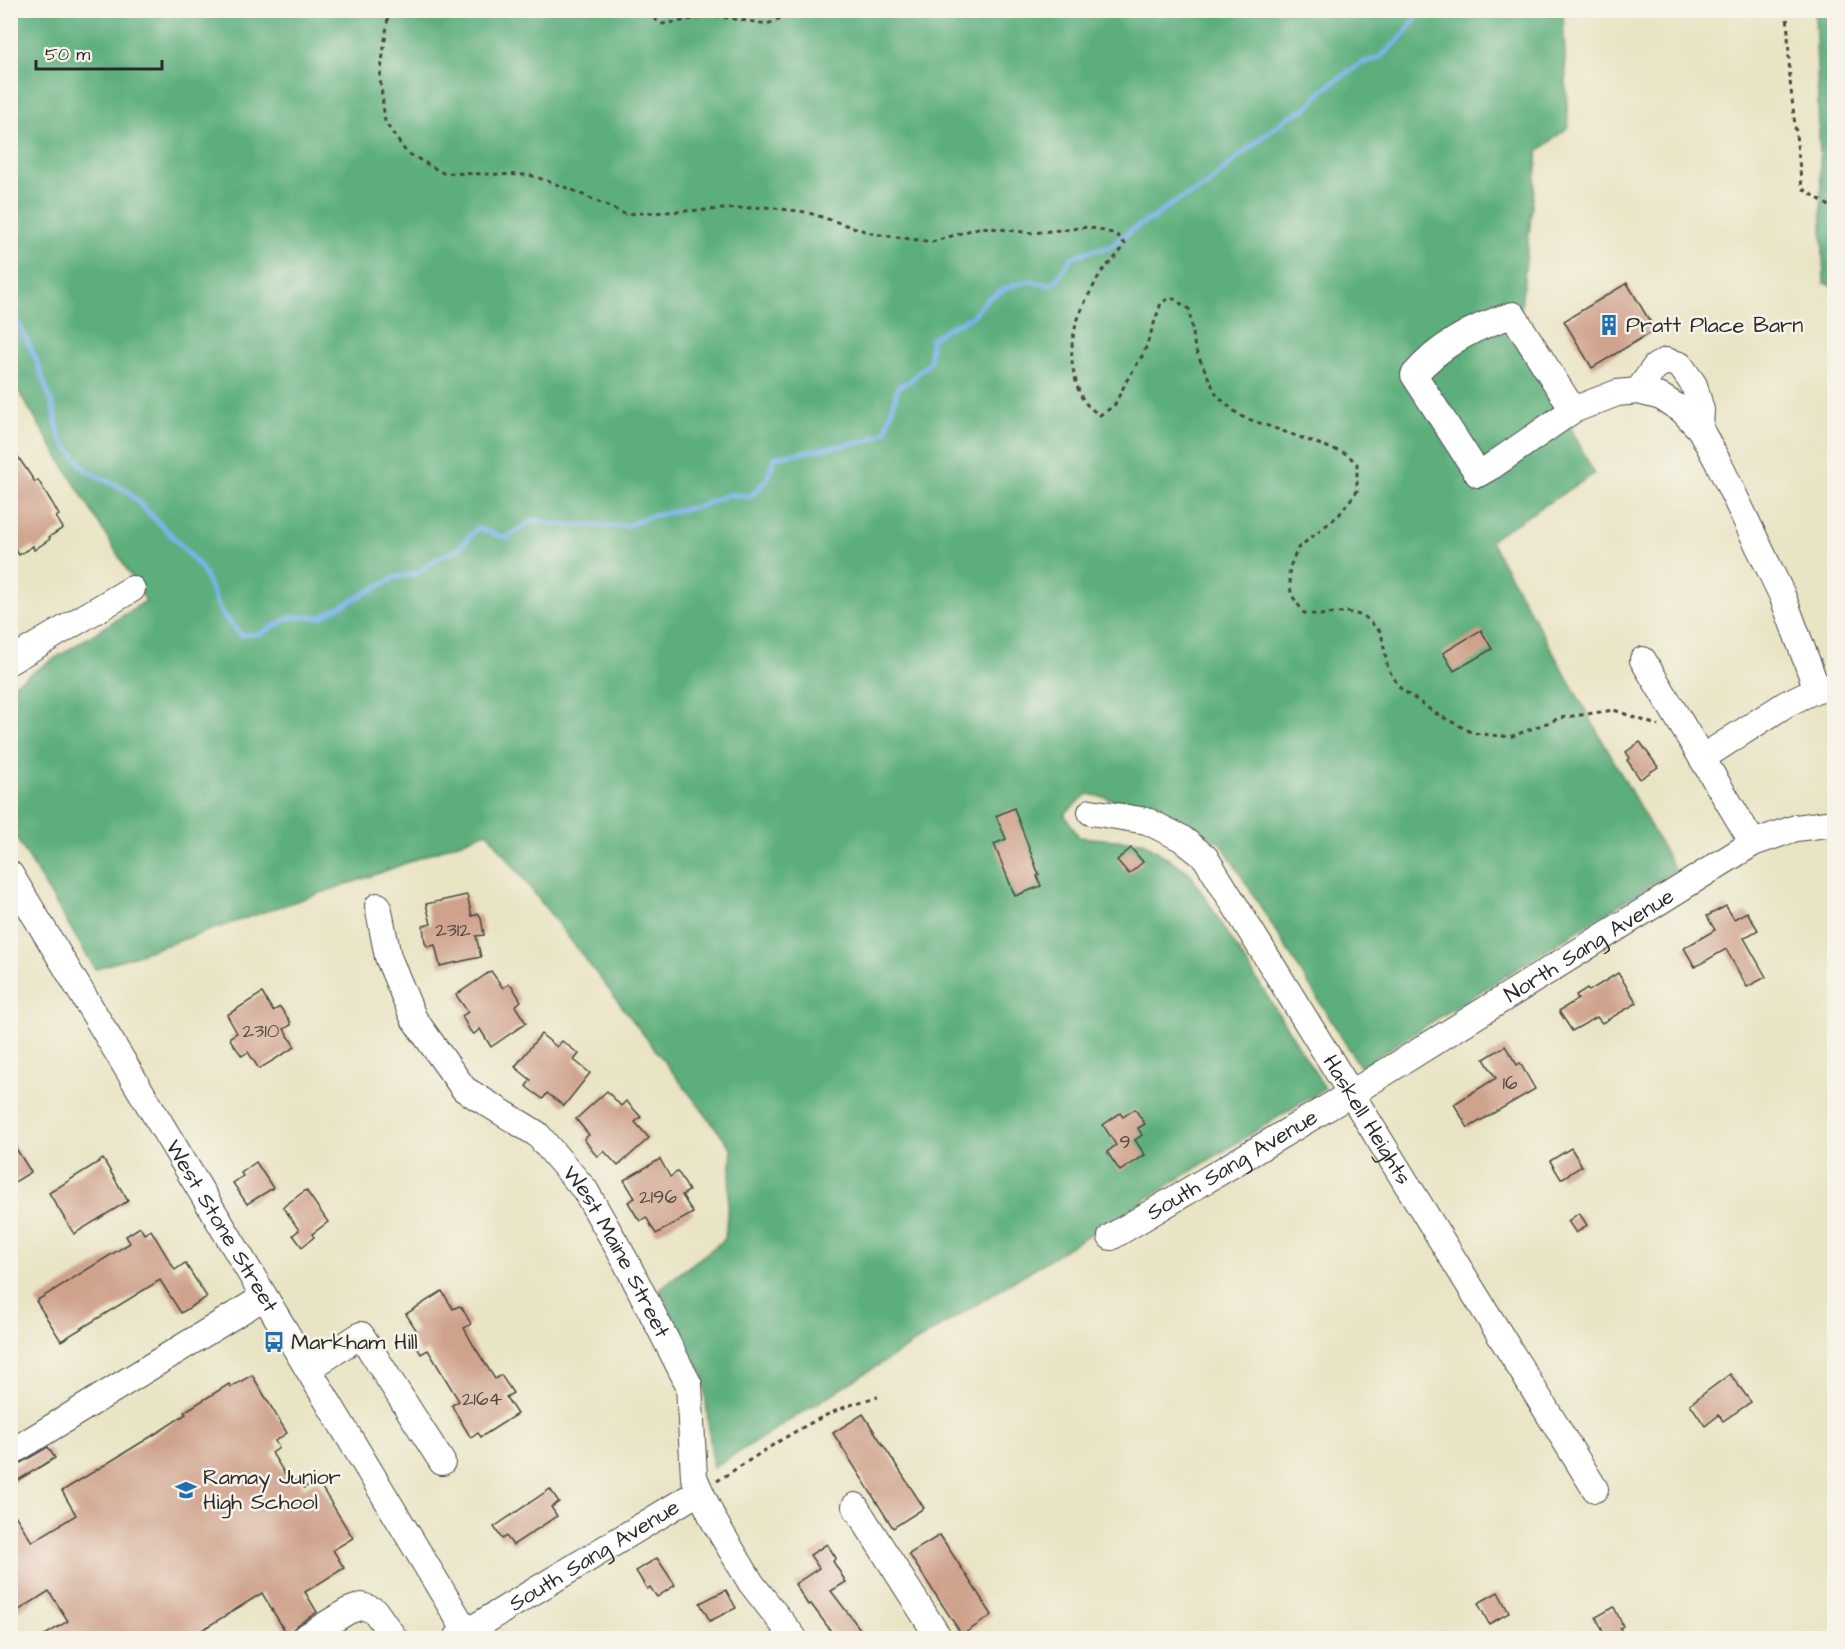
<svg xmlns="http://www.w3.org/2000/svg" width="1845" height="1649" font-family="'Architects Daughter',sans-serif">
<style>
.forest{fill:#5cae7b;stroke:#446c53;stroke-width:1.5}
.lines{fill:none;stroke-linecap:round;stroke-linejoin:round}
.stream{stroke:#7db2eb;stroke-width:5}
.building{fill:#cfa28c}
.minor-casing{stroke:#484742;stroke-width:28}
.path{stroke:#484742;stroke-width:3;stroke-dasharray:4.5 4.5;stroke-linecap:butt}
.minor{stroke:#fff;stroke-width:26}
.labels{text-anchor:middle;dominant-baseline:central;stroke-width:5;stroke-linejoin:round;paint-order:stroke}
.number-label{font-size:20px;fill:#544943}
.poi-label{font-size:22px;fill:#2b2b2b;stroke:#f7f3e8;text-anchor:start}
.street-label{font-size:22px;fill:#2b2b2b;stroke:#f7f3e8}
</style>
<rect width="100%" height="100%" fill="#f7f3e8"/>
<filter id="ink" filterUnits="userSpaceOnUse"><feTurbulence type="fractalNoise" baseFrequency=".0167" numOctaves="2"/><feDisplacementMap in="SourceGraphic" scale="12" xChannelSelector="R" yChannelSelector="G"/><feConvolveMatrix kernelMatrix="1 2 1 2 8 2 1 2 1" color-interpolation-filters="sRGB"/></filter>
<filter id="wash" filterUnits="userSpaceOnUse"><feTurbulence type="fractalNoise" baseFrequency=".008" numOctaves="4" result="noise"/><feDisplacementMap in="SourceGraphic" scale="24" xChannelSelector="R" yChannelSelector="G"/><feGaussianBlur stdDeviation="1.35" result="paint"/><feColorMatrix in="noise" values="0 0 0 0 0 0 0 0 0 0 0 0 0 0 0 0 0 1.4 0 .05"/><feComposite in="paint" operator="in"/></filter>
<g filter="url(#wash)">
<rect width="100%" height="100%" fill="#e9e4c4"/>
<g class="forest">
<path d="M11,11h1552l5,116 -30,25 -19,173 75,149 -104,66 185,330 -315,197 -139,-224 -59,-33 -74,-16 -24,20 15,23 64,5 46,30 136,216 -612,380 -10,-93 -44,-86 66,-50 7,-90 -245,-317 -107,41 -285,96 -84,-140v-143l135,-85 -135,-222z"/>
<path d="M1815,11h19v275l-10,-3z"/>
</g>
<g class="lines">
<path class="stream" d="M10,305l26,54 17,48 7,31 27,33 39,19 52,52 24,27 20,45 19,21 19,-1 31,-17h30l75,-40 20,-3 20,-15 23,-10 18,-21 29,10 27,-18 29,5 65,1 20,-9 53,-11 30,-12 20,3 17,-18 8,-22 93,-16 18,-10 12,-44 12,-6 20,-19 1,-23 17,-11 24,-11 15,-18 24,-13 18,-5 20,4 8,-5 15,-23 18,-6 20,-4 23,-18 23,-13 15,-12 35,-18 38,-34 43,-34 20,-10 16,-18 38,-27 18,-5 19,-17 25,-31"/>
</g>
<g id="blocks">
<g class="building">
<path d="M1627,283l28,47 -63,38 -28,-47z"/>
<path d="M10,445l25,37 3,-2 13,21 8,14 -3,2 7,11 -14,9 1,2 -16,11 -1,-4 -14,9 -9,-13z"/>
<path d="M1481,630l11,19 -38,22 -11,-18z"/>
<path d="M1640,742l18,25 -18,12 -13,-19 3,-2 -4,-6z"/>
<path d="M1014,808l25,67 -2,1 4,10 -26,10 -21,-52 12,-5 -10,-23z"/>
<path d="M1131,848l12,14 -14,12 -12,-14z"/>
<path d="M467,895l5,21 7,-2 2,4 3,17 -8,1 5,21 -41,9 -5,-21 -7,2 -3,-4 -2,-17 8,-2 -5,-20z"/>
<path d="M1726,906l8,13 13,-7 11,18 -14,8 22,39 -19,10 -21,-38 -31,18 -11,-19 31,-18 -8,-14z"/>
<path d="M491,971l12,17 6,-4 3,2 9,15 -6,5 11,17 -35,24 -11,-18 -6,5 -4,-3 -8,-15 6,-4 -12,-17z"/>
<path d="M1618,973l19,30 -35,20 -5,-6 -25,14 -13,-20 19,-12 -2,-4 11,-7 2,3z"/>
<path d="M262,993l11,18 7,-4 10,14 1,4 -7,4 11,18 -36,22 -11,-17 -6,4 -11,-15 -1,-4 7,-4 -10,-18z"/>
<path d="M541,1034l16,13 5,-6 17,13 -5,6 16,13 -26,33 -17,-13 -4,6 -14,-10 -3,-3 5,-6 -16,-13z"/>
<path d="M1505,1046l12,19 3,-2 15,26 -67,39 -14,-24 42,-26 -12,-19z"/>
<path d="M607,1091l14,15 5,-5 3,3 12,13 -6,5 14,16 -31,28 -14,-15 -6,5 -4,-3 -10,-14 5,-4 -13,-16z"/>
<path d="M1135,1109l10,15 -7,4 4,7 -7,5 10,15 -25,16 -13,-19 9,-7 -13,-20 17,-12 3,4z"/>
<path d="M10,1139l21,33 -21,13z"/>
<path d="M1571,1148l11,18 -21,13 -11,-18z"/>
<path d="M103,1159l25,42 -54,33 -25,-41z"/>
<path d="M660,1159l10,18 7,-5 3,3 9,16 -7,4 11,18 -37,21 -10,-17 -6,4 -3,-4 -9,-15 7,-4 -11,-18z"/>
<path d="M256,1162l17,26 -26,16 -14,-21 10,-7 -2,-3z"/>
<path d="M306,1190l22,32 -16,12 2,3 -12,10 -9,-12 6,-5 -16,-23z"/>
<path d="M1579,1213l8,12 -11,8 -8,-12z"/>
<path d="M140,1227l4,7 7,-4 24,40 10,-7 22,34 -26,16 -21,-33 -99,61 -25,-40 94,-58 -4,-7z"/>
<path d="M442,1291l11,18 6,-3 3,2 9,16 -7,4 10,18 21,33 6,-4 12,18 -7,4 11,17 -36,23 -3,-4 -7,5 -17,-28 -2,-5 7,-4 -11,-18 -20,-33 -7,4 -11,-18 7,-5 -11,-17z"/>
<path d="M1730,1374l21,28 -28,19 -4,-6 -14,11 -15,-22z"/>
<path d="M252,1375l35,58 -12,8 4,7 -7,5 19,31 8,-5 5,9 13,-8 36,58 -20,12 11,18 -39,24 12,20 -21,14 -8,10 -26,-43 -73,45h-37l-5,-7 -11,7h-96l28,-17 -19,-30 -39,25v-109l22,35 44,-27 -14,-24 98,-60 26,-17 -2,-2 45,-28 2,3z"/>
<path d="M863,1414l61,94 -31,20 -60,-95z"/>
<path d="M48,1447l7,11 -45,27v-16z"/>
<path d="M550,1489l9,13 -8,5 6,9 -44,29 -7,-9 -4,3 -8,-12z"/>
<path d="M940,1535l52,80 -30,20 -53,-81z"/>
<path d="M827,1544l9,14 -3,3 13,21 -15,9 36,47h-31l-25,-34 -3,1 -13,-21 24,-16 -9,-13z"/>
<path d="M657,1558l18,27 -18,12 -7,-10 -3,2 -11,-18z"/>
<path d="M726,1590l10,18 -26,13 -10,-18z"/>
<path d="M1498,1592l11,21 -20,11 -11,-21z"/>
<path d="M1614,1607l9,19 -3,2 6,10h-20l-10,-21z"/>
</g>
</g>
</g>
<g filter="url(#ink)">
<use href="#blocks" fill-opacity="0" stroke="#484742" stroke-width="1.5"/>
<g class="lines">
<defs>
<g id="minor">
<path d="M1638,391l17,-24 11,-6 14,4 14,20 7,25 -1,19"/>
<path d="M1573,410l-81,56 -14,8 -64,-99c26,-30 61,-49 99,-60l60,95 44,-17 21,-2 23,6 21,13 18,19 19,35 63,131 35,94"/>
<path d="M1643,660l110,183"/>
<path d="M10,661l122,-72"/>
<path d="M1702,758l84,-54 31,-15 17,-2"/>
<path id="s1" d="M1091,812l56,9 34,17 24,19 390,632"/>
<path id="s2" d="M10,874l460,764"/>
<path id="s3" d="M378,906l10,51 26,62 50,70 73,45 48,56 40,70 64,125 5,92 6,14 14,30 37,62 43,55"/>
<path id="s4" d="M1111,1237l241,-144 401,-250 43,-15 38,-5"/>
<path d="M308,1369l53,-34 81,127"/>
<path d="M10,1453l254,-156"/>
<path d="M855,1506l84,132"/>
<path d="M304,1638l44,-27 14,-5 13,5 19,27"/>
<path id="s5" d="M457,1638l243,-147"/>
</g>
</defs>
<use href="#minor" class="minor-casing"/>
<g class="path">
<path d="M389,10l-9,67 5,45 21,30 37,21 87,2 40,14 55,25 140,-7 41,5 68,22 58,8 49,-15 52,6 55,-6 28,7 9,10c-6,11 -13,16 -21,25 -5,5 -8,13 -12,20 -15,26 -25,54 -18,85 5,20 8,30 26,41l14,-9 13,-26 17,-27 17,-50 10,-6 18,12 6,40 22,47 23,20 107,38 10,10v27l-18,24 -41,33 -9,21 2,25 13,19 16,2 27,-3 17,4 17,16 7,37 12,19 35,25 38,20 37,4 50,-19 54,-8 45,16"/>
<path d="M638,10l25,14 51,-8 54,8 29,-14"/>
<path d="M1787,10l3,71 12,107 32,21"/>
<path d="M717,1481c50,-31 102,-71 161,-84"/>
</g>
<use href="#minor" class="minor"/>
</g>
</g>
<defs>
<symbol id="building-bare" viewBox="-9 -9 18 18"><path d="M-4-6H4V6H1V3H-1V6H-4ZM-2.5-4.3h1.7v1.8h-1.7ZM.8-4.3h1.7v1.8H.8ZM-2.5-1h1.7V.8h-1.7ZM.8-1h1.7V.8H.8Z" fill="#1f6fb2" stroke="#f7f3e8" stroke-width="2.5" paint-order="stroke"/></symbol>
<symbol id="bus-bare" viewBox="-9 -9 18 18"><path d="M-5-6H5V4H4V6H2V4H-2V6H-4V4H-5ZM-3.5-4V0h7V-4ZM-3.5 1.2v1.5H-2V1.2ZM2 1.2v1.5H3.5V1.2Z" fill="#1f6fb2" stroke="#f7f3e8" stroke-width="2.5" paint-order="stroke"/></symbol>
<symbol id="school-bare" viewBox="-9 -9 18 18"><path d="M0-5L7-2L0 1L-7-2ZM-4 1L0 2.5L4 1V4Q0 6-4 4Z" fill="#1f6fb2" stroke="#f7f3e8" stroke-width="2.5" paint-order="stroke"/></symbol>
</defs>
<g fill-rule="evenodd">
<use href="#building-bare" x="1594" y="310" width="30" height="30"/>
<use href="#bus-bare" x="259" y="1327" width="30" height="30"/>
<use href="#school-bare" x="171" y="1475" width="30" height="30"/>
</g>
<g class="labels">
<g class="number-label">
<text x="453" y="930">2312</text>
<text x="261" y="1031">2310</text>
<text x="1510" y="1083">16</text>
<text x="1125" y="1142">9</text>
<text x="658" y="1197">2196</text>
<text x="482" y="1399">2164</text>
</g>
<g class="poi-label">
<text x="1626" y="325">Pratt Place Barn</text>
<text x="291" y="1342">Markham Hill</text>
<text x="203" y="1477">Ramay Junior<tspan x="203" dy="25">High School</tspan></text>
</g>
<g class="street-label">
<text stroke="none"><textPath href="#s4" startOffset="560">North Sang Avenue</textPath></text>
<text stroke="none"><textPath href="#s1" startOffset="434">Haskell Heights</textPath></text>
<text stroke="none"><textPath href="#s4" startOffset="141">South Sang Avenue</textPath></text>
<text stroke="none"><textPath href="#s2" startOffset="411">West Stone Street</textPath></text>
<text stroke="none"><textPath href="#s3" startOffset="434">West Maine Street</textPath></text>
<text stroke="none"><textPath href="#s5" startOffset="160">South Sang Avenue</textPath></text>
</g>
</g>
<rect width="1845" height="1649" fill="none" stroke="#f7f3e8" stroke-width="36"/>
<path d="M36 60v9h126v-9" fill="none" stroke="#2b2b2b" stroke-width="3"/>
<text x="45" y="60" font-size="18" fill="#2b2b2b" stroke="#f7f3e8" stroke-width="4.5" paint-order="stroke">50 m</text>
</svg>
